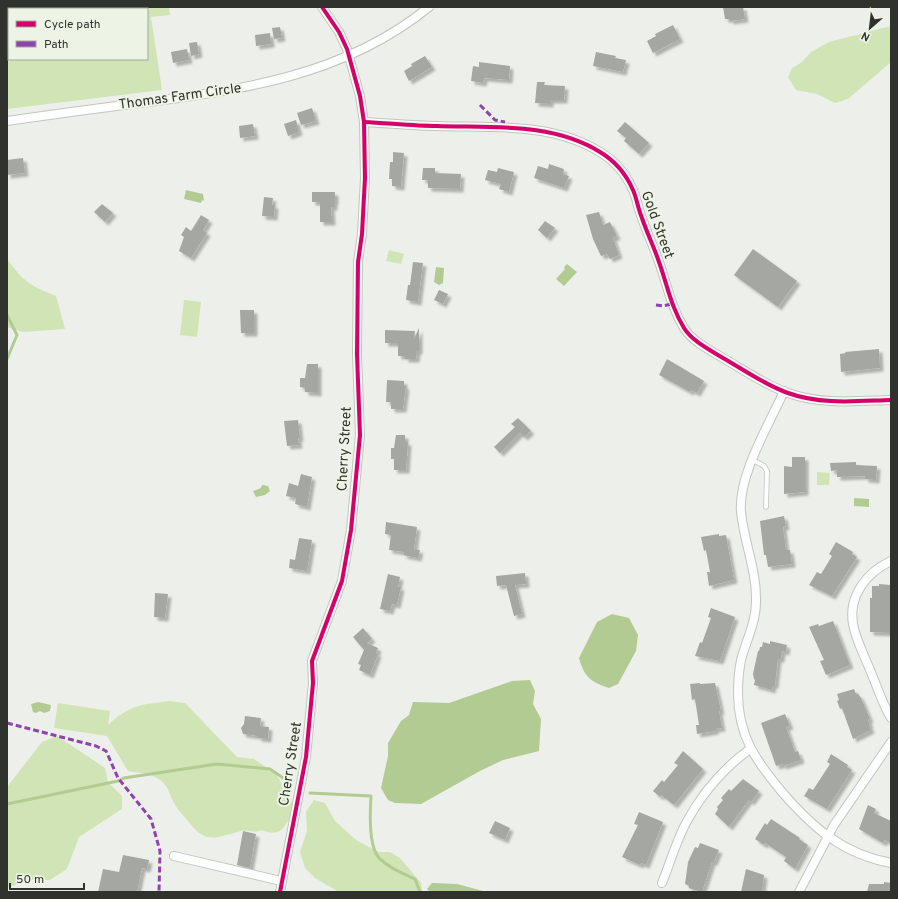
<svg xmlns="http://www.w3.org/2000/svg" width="898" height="899" font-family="Overpass,sans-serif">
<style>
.green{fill:#d0e4b6;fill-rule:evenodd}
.water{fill:#b2cb92}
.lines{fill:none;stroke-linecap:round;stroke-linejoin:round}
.stream{stroke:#b2cb92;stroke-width:3}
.building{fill:#a5a7a2;filter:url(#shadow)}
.lane-casing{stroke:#c2c5c0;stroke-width:5.5}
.street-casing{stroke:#c2c5c0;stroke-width:10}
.lane{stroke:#fcfdfc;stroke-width:4}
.street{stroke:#fcfdfc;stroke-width:8}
.quiet{stroke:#8e44ad;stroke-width:3;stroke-dasharray:6 3;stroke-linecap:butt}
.cycleway-casing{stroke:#edf4e6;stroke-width:6}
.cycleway{stroke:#d6006c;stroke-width:4}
.labels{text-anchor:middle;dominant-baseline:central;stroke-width:4;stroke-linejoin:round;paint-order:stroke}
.street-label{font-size:14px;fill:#30332d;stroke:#edf4e6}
</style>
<defs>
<filter id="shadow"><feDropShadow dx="3.5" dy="3.5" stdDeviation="1" flood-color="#0004"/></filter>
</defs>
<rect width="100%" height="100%" fill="#edf0ea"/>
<g class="green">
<path d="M7,7h162l1,8 -19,2 11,73 -155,19zM9,9h138v50h-138z"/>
<path d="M891,26v36l-43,37 -13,4 -18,-9 -21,-4 -8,-13 4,-9 10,-6 9,-10 18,-10z"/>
<path d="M389,250l15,4 -3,10 -15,-3z"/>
<path d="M7,259c17,23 22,26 49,37l9,33 -42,3 -16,-5z"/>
<path d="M184,300l17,2 -4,35 -17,-2z"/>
<path d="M817,472l13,1 -1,12h-12z"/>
<path d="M170,701l15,2 52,54 17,2 22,15 12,20 6,14c-8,16 -11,31 -32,22 -8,4 -13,-1 -21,1 -27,7 -35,14 -54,-11 -4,-5 -10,-11 -13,-17 -5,-8 -5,-17 -14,-23 -9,-7 -22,-7 -32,-9l-21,-35 -53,-8 4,-25 52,8 -2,14c23,-21 32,-20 62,-24z"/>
<path d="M57,736l48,32 3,14 14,14v13l-43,28 -12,32 -17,11h-22l-21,8v-101l35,-45z"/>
<path d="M314,800l11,3 10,18 21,19 23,12h11l10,6 21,25 1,9h-83l-24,-14 -10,-10 -5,-16 7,-21 -1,-19z"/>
</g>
<g class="water">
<path d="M186,190l17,4 1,7 -2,-1 -1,3 -17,-4z"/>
<path d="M567,264l10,8 -13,14 -8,-7 9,-10 -1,-2z"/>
<path d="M436,267l8,1 -1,15 -4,2 -5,-3z"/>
<path d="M262,485l6,1 2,5 -5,4 -9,2 -3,-6 8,-3z"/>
<path d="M854,498l15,1v8l-15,-1z"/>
<path d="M612,614l17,4 9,17 -2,16 -18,33 -9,4c-18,-6 -25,-11 -30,-30l18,-36z"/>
<path d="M530,680l5,11 -2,13 8,15 -2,32 -36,9 -23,11 -59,33 -26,-1 -7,-3 -7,-12 7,-32v-13l13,-22 8,-6 4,-13 36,1 63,-22z"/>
<path d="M38,702l13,3 -1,6 -6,2 -4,-2 -4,2 -3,-1 -2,-8z"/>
<path d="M432,883l25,1 30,8h-57l-3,-3z"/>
</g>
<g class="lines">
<g class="stream">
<path d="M7,315l10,20 -10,24"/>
<path d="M310,793l61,3c-1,15 -3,50 8,62 10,10 23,15 36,21l5,13"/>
<path d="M7,804l111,-23 6,-3 93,-14 53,5 19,13"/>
</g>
</g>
<g class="building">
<path d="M723,7h20l2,12 -15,2v-2h-5z"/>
<path d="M673,25l7,14 -27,14 -6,-12 9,-5 -1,-2z"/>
<path d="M280,27l2,11 -8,1 -2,-11z"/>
<path d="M270,33l1,11 -15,2 -1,-11z"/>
<path d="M197,42l2,12 -8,2 -2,-13z"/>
<path d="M187,49l2,11 -16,3 -2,-11z"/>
<path d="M596,52l20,4 -1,2 11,2 -3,12 -30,-6z"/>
<path d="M425,56l7,11 -23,14 -5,-10 8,-5 -1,-2z"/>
<path d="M479,62l31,4 -1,14 -25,-2 -1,5 -12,-2 2,-15 6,1z"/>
<path d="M537,82h8l-1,3 21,1 -1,14h-14v4l-15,-1z"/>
<path d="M312,108l4,13 -15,4 -4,-12z"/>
<path d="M296,120l3,12 -11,4 -4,-12z"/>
<path d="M625,122l24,21 -10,11 -15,-13 2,-3 -9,-7z"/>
<path d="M253,124l2,12 -15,2 -1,-12z"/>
<path d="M393,152l11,1 -3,34 -9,-1v-7h-3l1,-17h3z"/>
<path d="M23,158l2,15 -18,2v-15z"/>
<path d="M549,164l15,5 -1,5 6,2 -5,12 -30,-10 4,-12 10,3z"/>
<path d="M423,168h12v5l26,1 -1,15 -32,-1v-8h-6z"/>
<path d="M498,168l16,4 -5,20 -10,-3 2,-5 -16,-4 3,-10 9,2z"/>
<path d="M312,192h23v9h-1v6h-3l1,15h-12v-20h-8z"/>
<path d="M264,197l9,1 -1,7h3l-1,12 -12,-1z"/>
<path d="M102,204l11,9 -8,9 -11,-10z"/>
<path d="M599,212l4,13 7,-3 7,14 -4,2 6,17 -9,4 -3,-5 -6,2 -8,-17 -7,-24z"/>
<path d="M201,215l8,5 -6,10 4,3 -16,25 -12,-7 5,-14 -3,-2 5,-8 5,4z"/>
<path d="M545,221l10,7 -8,10 -9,-8z"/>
<path d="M753,249l44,32 -19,26 -44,-32z"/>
<path d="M413,262l10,1 -5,39 -12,-2 2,-15h2z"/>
<path d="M439,290l9,4 -5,10 -9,-4z"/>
<path d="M240,310h14v23h-13z"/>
<path d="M419,328v23h-2l-1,8h-11v-3h-7v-13h-13v-13l30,1 -1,8z"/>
<path d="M879,349l1,19 -39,4 -1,-18 6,-1 -1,-1z"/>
<path d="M667,359l37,22 -7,12 -6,-3 -1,2 -31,-17z"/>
<path d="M307,364h11v29l-13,-1v-4l-5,-1v-9h5z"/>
<path d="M387,380l17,1v5h2l-3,23h-12v-7h-5z"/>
<path d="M518,418l13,13 -7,6 -4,-4 -20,20 -6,-6 21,-20 -4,-3z"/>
<path d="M298,420l2,18h-2l1,7 -12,1 -3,-25z"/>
<path d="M396,435h9v7h3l-2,28h-12v-11h-3v-11h3z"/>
<path d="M792,457h13v35l-21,2v-28l8,1z"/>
<path d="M856,462v3l21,1 -1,14 -11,-1v-3l-28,1v-7l-6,1 -1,-8z"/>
<path d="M301,474l11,3 -5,30 -12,-3 1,-6 -10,-2 3,-13 9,3z"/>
<path d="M784,516l2,10 -3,1 3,23h4l2,14 -24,3 -2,-12h-2l-4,-34z"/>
<path d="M386,522l31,5 -3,22 6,1 -2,8 -15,-3 1,-3 -15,-2 2,-15 -6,-1z"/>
<path d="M719,534v2l7,-1 8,45 -25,6 -2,-14h3l-4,-22 -2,1 -3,-14z"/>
<path d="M299,538l13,2 -5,31 -18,-3 1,-9 5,1z"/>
<path d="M836,542l17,10 -1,2 5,3 -25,39 -23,-11 8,-13 4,2 11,-18 -3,-2z"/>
<path d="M525,573l1,11 -11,1 7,29 -8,2 -8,-31 -9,1 -1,-10z"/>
<path d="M388,574l12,3 -2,10h3l-4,18 -5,-1 -2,7 -10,-2z"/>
<path d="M879,584l12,1v48l-21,-1v-34h2v-12h7z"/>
<path d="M155,593l13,1 -3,24 -11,-1z"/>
<path d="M711,608l24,9 -15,44 -25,-5 5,-14 2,1 9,-25 -3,-1z"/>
<path d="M833,621l17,44 -24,10 -6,-14 4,-1 -15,-33 9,-3 1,2z"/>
<path d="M363,628l9,11 -5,4 11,5 -2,5 2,1 -8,21 -11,-5 2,-5 -3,-1 6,-14 -11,-13z"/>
<path d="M770,641l17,4 -1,7 -4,-1 -1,8h-3l-3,26h-2l-1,5 -18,-5 1,-5 -1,-1 -1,-5 5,-23h1l1,-4h2l1,-5 7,2z"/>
<path d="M700,683v1l15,-1 6,28h-2l3,17 -7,1v2l-18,3 -1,-9h3l-4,-26 -3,1 -2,-16z"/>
<path d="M854,689l2,5h2l3,4 9,21 -2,1 2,5h-1l2,5 -18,9 -11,-31 -2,1 -3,-8 2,-1 -2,-6z"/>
<path d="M785,714l5,12 -4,1 9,25 3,-1 3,9 -18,6v-2l-7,2 -15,-43z"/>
<path d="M245,716l16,2 -1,8 9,1 -1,12 -10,-1v-2l-15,-2 -2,-6 3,-4z"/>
<path d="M683,751l20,18 -29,36 -13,-10 -1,2 -7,-6 9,-11 2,2 14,-17 -4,-2z"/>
<path d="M831,754l17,11 -1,2 5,3 -25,39 -23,-13 5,-8 4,2 17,-26 -3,-2z"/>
<path d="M743,779l16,12 -8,11 -2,-2 -20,27 -14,-13 3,-5 -1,-2 6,-7 -2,-2 8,-9 2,2z"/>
<path d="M868,805l8,4 -2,4 17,8v23l-6,-4 -2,3 -24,-14z"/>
<path d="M639,812l24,10 -17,43 -5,-2 -1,2 -18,-8 16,-32 -4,-1z"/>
<path d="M771,819l29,19 -1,1 9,6 -13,24 -11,-8 2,-4 -21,-14 -1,2 -9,-6 10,-16 2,2z"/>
<path d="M495,821l15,7 -5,12 -16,-7z"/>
<path d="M243,831l13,3 -6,34 -13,-3z"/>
<path d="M700,843l19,7 -5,12h-2l-10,30 -13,-4v-2l-4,-2 3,-22 7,-15 3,1z"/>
<path d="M123,855l26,5 -2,9 -5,-1 -5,24h-39l5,-23 16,3z"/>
<path d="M746,869l18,6 -2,17h-21z"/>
<path d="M884,882l7,1v9h-24l2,-8h15z"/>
</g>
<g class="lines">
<defs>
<path id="lane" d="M753,460l11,6 3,5 -1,36"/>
<g id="street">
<path d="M7,121c42,-6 84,-12 126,-17 107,-14 210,-27 296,-97"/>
<path d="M364,122c24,1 49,4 73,4 55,2 115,-4 163,26 15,9 26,22 33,38 4,9 5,19 9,28 5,15 12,29 17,44 8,22 12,45 25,66 8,13 26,22 39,30 21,12 42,27 65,35 33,12 69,8 103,7"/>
<path d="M784,391c-15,34 -46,84 -43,121 3,30 16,59 15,90 0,20 -10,39 -15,58 -2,10 -3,22 -3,33 0,43 18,68 44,99 31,36 61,62 109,71"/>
<path d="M891,561c-24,11 -43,35 -38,63 3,16 11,31 17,46 7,16 12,33 21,48"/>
<path d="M174,856l107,25"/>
<path d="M662,883c8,-20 14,-41 24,-60 15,-28 38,-55 64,-74"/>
<path d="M280,892l26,-135 7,-74 -1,-22 30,-80 9,-51 9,-95 -3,-81 1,-92 4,-28 3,-56 -1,-56 -4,-26 -13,-47 -8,-17 -17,-25"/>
<path d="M799,892l35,-67 57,-83"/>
</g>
</defs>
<use href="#lane" class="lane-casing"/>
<use href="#street" class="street-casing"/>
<use href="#lane" class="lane"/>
<use href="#street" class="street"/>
<g class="quiet">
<path d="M480,105l15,15 10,2"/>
<path d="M656,305l7,1 9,-2"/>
<path d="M7,723l89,23 10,5 12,27 33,41 9,32 -1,41"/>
</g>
<defs>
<g id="cycleway">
<path d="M364,122c24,1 49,4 73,4 55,2 115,-4 163,26 15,9 26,22 33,38 4,9 5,19 9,28 5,15 12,29 17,44 8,22 12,45 25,66 8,13 26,22 39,30 21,12 42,27 65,35 33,12 69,8 103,7"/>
<path d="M280,892l26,-135 7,-74 -1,-22 30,-80 9,-51 9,-95 -3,-81 1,-92 4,-28 3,-56 -1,-56 -4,-26 -13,-47 -8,-17 -17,-25"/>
</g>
</defs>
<use href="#cycleway" class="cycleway-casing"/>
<use href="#cycleway" class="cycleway"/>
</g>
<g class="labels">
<g class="street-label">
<text transform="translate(180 97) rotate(-8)">Thomas Farm Circle</text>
<text transform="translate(657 225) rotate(70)">Gold Street</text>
<text transform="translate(345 449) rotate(-87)">Cherry Street</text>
<text transform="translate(291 764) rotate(-81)">Cherry Street</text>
</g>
</g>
<rect width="898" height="899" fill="none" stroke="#30332d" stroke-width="16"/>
<rect x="8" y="8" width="140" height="52" fill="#edf4e6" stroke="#a1a79c"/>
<rect x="16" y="21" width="20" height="6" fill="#d6006c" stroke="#a1a79c"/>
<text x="44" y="28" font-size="12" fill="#30332d">Cycle path</text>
<rect x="16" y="41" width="20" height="6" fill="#8e44ad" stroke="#a1a79c"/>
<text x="44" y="48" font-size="12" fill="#30332d">Path</text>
<g transform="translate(870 28) rotate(208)" stroke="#edf4e6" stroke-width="3" paint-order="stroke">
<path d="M0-3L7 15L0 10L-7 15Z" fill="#30332d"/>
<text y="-6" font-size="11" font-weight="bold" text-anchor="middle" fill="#30332d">N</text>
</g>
<path d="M10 883v6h74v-6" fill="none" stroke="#30332d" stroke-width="2"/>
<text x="16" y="883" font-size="12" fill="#30332d" stroke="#edf4e6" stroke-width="3" paint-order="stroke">50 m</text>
</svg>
